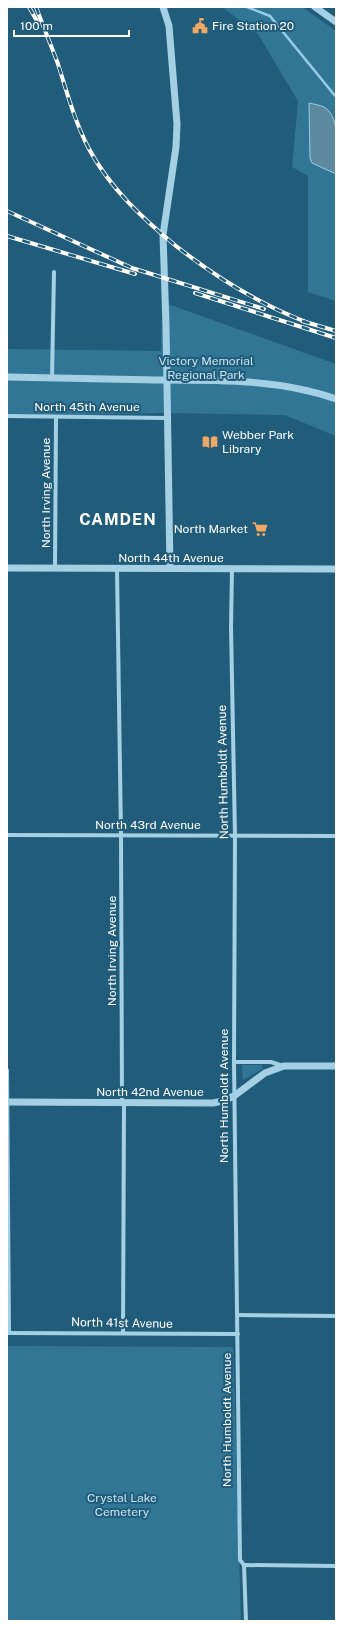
<svg xmlns="http://www.w3.org/2000/svg" width="343" height="1628" font-family="'Public Sans',sans-serif">
<style>
.green{fill:#327696}
.water{fill:#5e8aa0;stroke:#97cee6}
.lines{fill:none;stroke-linecap:round;stroke-linejoin:round}
.stream{stroke:#97cee6;stroke-width:2.5}
.minor{stroke:#a3d0e5;stroke-width:4}
.tertiary{stroke:#a3d0e5;stroke-width:7}
.rail-casing{stroke:#fff;stroke-width:4}
.rail{stroke:#215d7a;stroke-width:2.5;stroke-dasharray:8;stroke-linecap:butt}
.labels{text-anchor:middle;dominant-baseline:central;stroke-width:4;stroke-linejoin:round;paint-order:stroke}
.poi-label{font-size:12px;fill:#fff;stroke:#215d7a;text-anchor:start}
.park-label{font-size:12px;fill:#c6e6f4;stroke:#215d7a}
.street-label{font-size:12px;fill:#fff;stroke:#215d7a}
.district-label{font-size:16px;font-weight:bold;letter-spacing:1px;fill:#fff;stroke:#215d7a}
</style>
<rect width="100%" height="100%" fill="#215d7a"/>
<g class="green">
<path d="M222,7h80l34,24v270l-28,-9v-116l-16,-9 6,-66 -40,-67z"/>
<path d="M162,302l174,62v72l-51,-21 -119,-2 -159,3v-67l154,2z"/>
<path d="M242,1065h20v4l-19,11z"/>
<path d="M7,1346l226,1 8,274h-234z"/>
</g>
<path class="water" d="M309,103c4,1 11,2 15,4 18,10 12,50 12,67l-24,-11 -2,-5z"/>
<g class="lines">
<path class="stream" d="M247,7l23,9 66,81"/>
<g class="minor">
<path d="M52,378l2,-106"/>
<path d="M7,416l160,2"/>
<path d="M55,568l1,-150"/>
<path d="M232,568l-1,59 4,209 -1,226 6,498 4,5 2,56"/>
<path d="M117,569l4,266 1,268 2,2 -1,228"/>
<path d="M7,835l329,1"/>
<path d="M234,1062h37l12,4"/>
<path d="M7,1070l2,263"/>
<path d="M237,1315l99,1"/>
<path d="M7,1333l231,1"/>
<path d="M244,1565l92,1"/>
</g>
<g class="tertiary">
<path d="M163,7l6,19 8,98 -1,23 -13,88 3,90 4,243"/>
<path d="M315,7l21,15"/>
<path d="M7,377c50,1 99,2 149,3 60,0 123,-1 180,19"/>
<path d="M7,568l329,1"/>
<path d="M7,1102l206,1 10,-2 11,-5 31,-23 19,-7h52"/>
</g>
<defs>
<g id="rail">
<path d="M29,7l8,14"/>
<path d="M36,7c7,19 15,38 22,57 9,29 17,58 31,85 21,39 53,69 87,97 41,32 81,57 130,76"/>
<path d="M7,211l125,57 132,41"/>
<path d="M7,236l128,38"/>
<path d="M195,293l141,45"/>
<path d="M302,321l34,10"/>
</g>
</defs>
<use href="#rail" class="rail-casing"/>
<use href="#rail" class="rail"/>
</g>
<defs>
<symbol id="civic-bare" viewBox="-9 -9 18 18"><path d="M-.6-6.5H3V-4.5H.6V-3L4-1V1h2V6H-6V1h2V-1L-.6-3ZM-1.2 2.5V6h2.4V2.5Z" fill="#f1a865" stroke="#215d7a" stroke-width="2.5" paint-order="stroke"/></symbol>
<symbol id="library-bare" viewBox="-9 -9 18 18"><path d="M-6-4Q-3-5.5-.7-3.5V5Q-3 3-6 4ZM6-4Q3-5.5 .7-3.5V5Q3 3 6 4Z" fill="#f1a865" stroke="#215d7a" stroke-width="2.5" paint-order="stroke"/></symbol>
<symbol id="supermarket-bare" viewBox="-9 -9 18 18"><path d="M-6-5.5h2.5l.6 2H6L4.5 2H-2.5L-4.4-4H-6ZM-1.5 3.2a1.3 1.3 0 1 0 .1 0ZM3 3.2a1.3 1.3 0 1 0 .1 0Z" fill="#f1a865" stroke="#215d7a" stroke-width="2.5" paint-order="stroke"/></symbol>
</defs>
<g fill-rule="evenodd">
<use href="#civic-bare" x="189" y="15" width="22" height="22"/>
<use href="#library-bare" x="199" y="431" width="22" height="22"/>
<use href="#supermarket-bare" x="249" y="518" width="22" height="22"/>
</g>
<g class="labels">
<g class="poi-label">
<text x="212" y="26">Fire Station 20</text>
<text x="222" y="435">Webber Park<tspan x="222" dy="14">Library</tspan></text>
<text x="248" y="529" text-anchor="end">North Market</text>
</g>
<g class="park-label">
<text x="206" y="361">Victory Memorial<tspan x="206" dy="14">Regional Park</tspan></text>
<text x="122" y="1498">Crystal Lake<tspan x="122" dy="14">Cemetery</tspan></text>
</g>
<g class="street-label">
<text x="87" y="407">North 45th Avenue</text>
<text transform="translate(46 493) rotate(-90)">North Irving Avenue</text>
<text x="171" y="558">North 44th Avenue</text>
<text transform="translate(223 772) rotate(-91)">North Humboldt Avenue</text>
<text x="148" y="825">North 43rd Avenue</text>
<text transform="translate(112 951) rotate(-90)">North Irving Avenue</text>
<text x="150" y="1092">North 42nd Avenue</text>
<text transform="translate(224 1096) rotate(-90)">North Humboldt Avenue</text>
<text transform="translate(122 1323) rotate(1)">North 41st Avenue</text>
<text transform="translate(227 1420) rotate(-90)">North Humboldt Avenue</text>
</g>
<g class="district-label">
<text x="118" y="519">CAMDEN</text>
</g>
</g>
<rect width="343" height="1628" fill="none" stroke="#ffffff" stroke-width="16"/>
<path d="M14 30v6h115v-6" fill="none" stroke="#ffffff" stroke-width="2"/>
<text x="20" y="30" font-size="12" fill="#ffffff" stroke="#215d7a" stroke-width="3" paint-order="stroke">100 m</text>
</svg>
